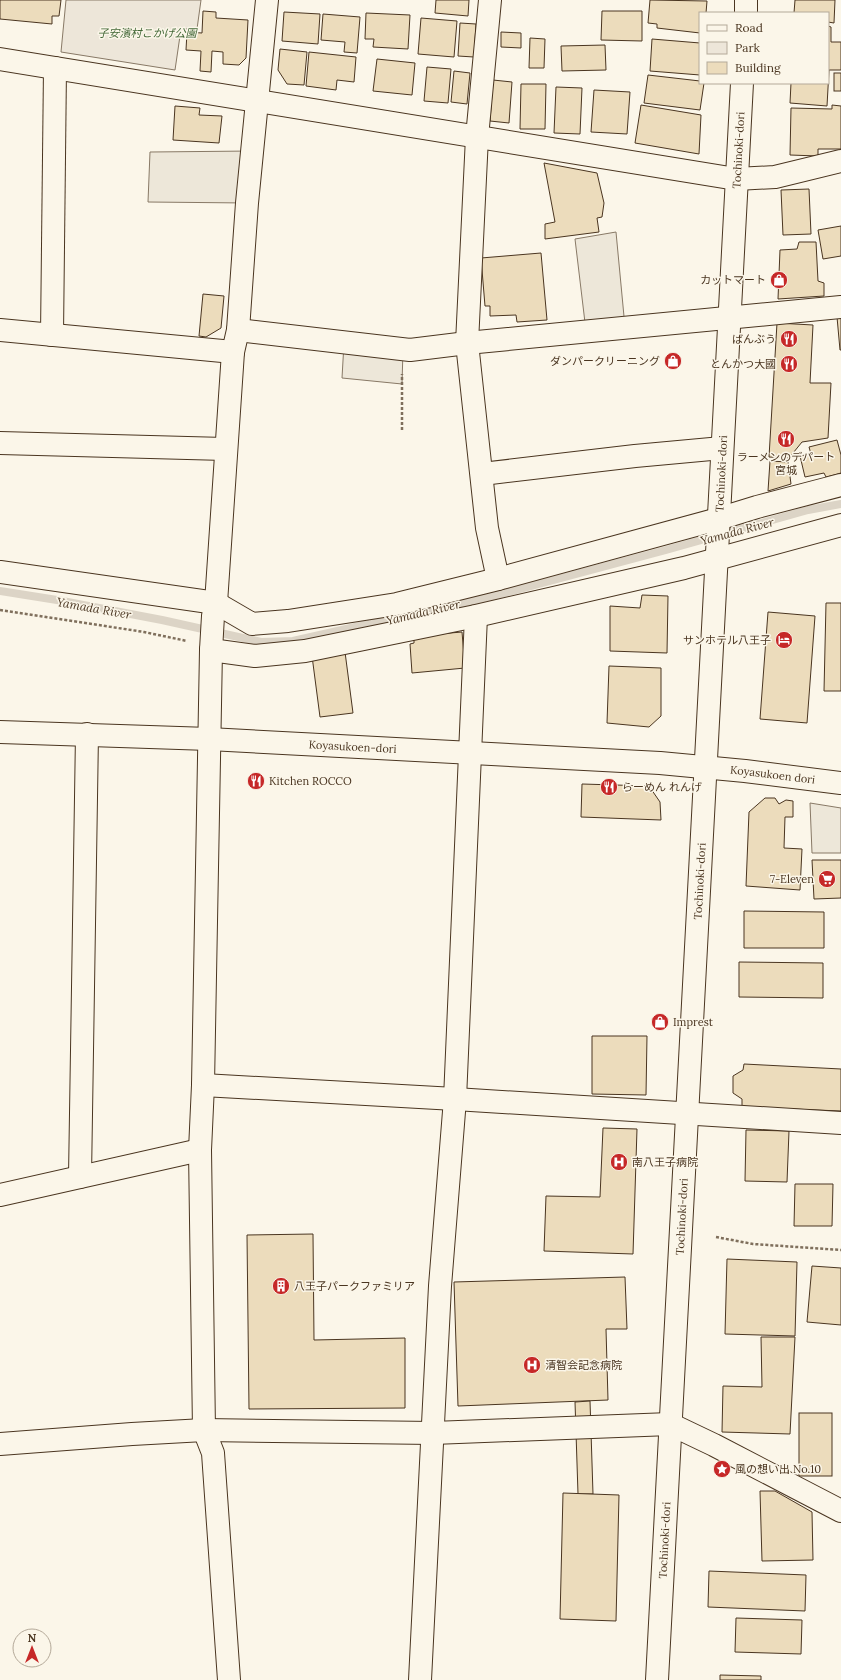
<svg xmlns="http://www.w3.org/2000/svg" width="841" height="1680" font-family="Lora,'Noto Sans JP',serif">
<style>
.green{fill:#ede6d9;stroke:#887966}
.parking{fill:#ede7d9;stroke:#887966}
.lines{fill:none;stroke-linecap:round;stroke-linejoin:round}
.stream{stroke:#dcd4c6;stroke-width:8}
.building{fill:#ecdcbc;stroke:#4a3520}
.minor-casing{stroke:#4a3520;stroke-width:24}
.path{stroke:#7f6f5c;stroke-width:2.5;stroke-dasharray:3 2;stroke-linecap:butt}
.minor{stroke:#fbf6e9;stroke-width:22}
.labels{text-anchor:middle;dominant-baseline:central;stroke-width:3;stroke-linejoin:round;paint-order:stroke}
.park-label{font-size:11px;font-style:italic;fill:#436837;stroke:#fbf6e9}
.street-label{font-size:11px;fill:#4a3520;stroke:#fbf6e9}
.poi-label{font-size:11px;fill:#4a3520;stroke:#fbf6e9;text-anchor:start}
.water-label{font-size:12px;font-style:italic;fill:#4a3520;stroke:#fbf6e9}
</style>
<rect width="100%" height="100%" fill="#fbf6e9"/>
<path class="green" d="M66,0h135l-4,29h-16l-6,41 -114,-18z"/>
<g class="parking">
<path d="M252,151l-5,52 -99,-1 2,-50z"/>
<path d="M616,232l9,95 -39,4 -11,-92z"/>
<path d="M344,343l59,7 -1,34 -60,-6z"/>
<path d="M810,803l31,5v45h-29z"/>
</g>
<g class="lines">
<path class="stream" d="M0,591l57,9 105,20 99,22 32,-1 204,-46 169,-45 142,-40 33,-6"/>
</g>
<g class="building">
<path d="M0,0h61l-2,16h-7v8l-52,-5z"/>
<path d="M436,0h33l-1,16 -33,-3z"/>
<path d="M650,0l57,1 -1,12h-6v20l-43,-5v-4l-9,-1z"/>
<path d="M795,0h40l-1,23 -6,-1v-9h-34z"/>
<path d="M203,11l13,1v6l32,2 -2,38 -7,7 -16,-1v-12l-11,-1 -1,21 -11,-1 1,-20 -15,-1 1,-18 15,1z"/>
<path d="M602,11h40v30l-41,-1z"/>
<path d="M284,12l36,2 -2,30 -36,-3z"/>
<path d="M366,13l44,2 -2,34 -35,-2 1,-8h-9z"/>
<path d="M323,14l37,3 -3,36 -13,-1 1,-10 -24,-2z"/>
<path d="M421,18l36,3 -3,36 -36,-3z"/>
<path d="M460,23l16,1 -2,33 -16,-1z"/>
<path d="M828,26l3,1v15h10v28h-12l-2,36 -37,-3 1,-20h37z"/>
<path d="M501,32l20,1v15l-20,-1z"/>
<path d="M530,38l15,1 -1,29h-15z"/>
<path d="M652,39l48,4v32l-50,-4z"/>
<path d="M605,45l1,25 -44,1 -1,-25z"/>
<path d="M280,49l27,3 -3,33 -17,-1 -9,-14z"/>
<path d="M309,52l47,5 -2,25 -17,-2 -1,10 -30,-4z"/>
<path d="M377,59l38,4 -3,32 -39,-4z"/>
<path d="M427,67l24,2 -3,34 -24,-2z"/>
<path d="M454,71l16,2 -3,31 -16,-2z"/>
<rect x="834" y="73" width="7" height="18"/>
<path d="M648,75l52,6v2h4l-4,27 -56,-7z"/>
<path d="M493,80l19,2 -3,41 -19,-2z"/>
<path d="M521,84h25l-1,45h-25z"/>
<path d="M556,87l26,1 -2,46 -26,-1z"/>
<path d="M594,90l36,2 -3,42 -36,-2z"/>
<path d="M641,105l60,10 -2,39 -64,-11z"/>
<path d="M832,105l9,1v43h-23v7l-28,-1 1,-47 41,1z"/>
<path d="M175,106l25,2 -1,7 23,1 -3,27 -46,-3z"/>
<path d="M544,163l53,10 7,30 -2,14 -5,1 2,14 -54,7v-15l10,-2z"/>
<path d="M809,189l2,45 -28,1 -2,-45z"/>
<path d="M841,226v30l-18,3 -5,-29z"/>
<path d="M799,242h17l2,39 6,2v13l-46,3 2,-49 17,-1z"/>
<path d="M541,253l6,67 -30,2 -1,-7 -26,1v-10h-5l-4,-48z"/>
<path d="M203,294l21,2 -3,32 -15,9 -7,-1z"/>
<path d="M841,316v34h-1l-3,-33z"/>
<path d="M777,323l36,2 -3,58h21l-3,55 -26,4 -13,16 -20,-1z"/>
<path d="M837,440l4,15v18l-15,4 -2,-4 -19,4 -5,-21 11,-2 -2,-7z"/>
<path d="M770,461l18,1 3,22 -23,7z"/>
<path d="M642,595l26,1 -1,57 -57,-2v-45l30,2z"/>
<path d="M826,603h15v88h-17z"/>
<path d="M768,612l47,4 -8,107 -47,-4z"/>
<path d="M462,632l3,36 -53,5 -2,-29 4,-1v-7z"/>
<path d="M345,652l8,61 -33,4 -8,-61z"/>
<path d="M609,666l52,2v48l-12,11 -42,-4z"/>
<path d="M582,784l67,2 11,16 1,18 -80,-3z"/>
<path d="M765,798h10l4,6 7,-4 7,1v16h-8l-1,31 18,1 -2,41 -54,-4 3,-74z"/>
<path d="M812,860h29v38l-27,1z"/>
<path d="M744,911l80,1v36h-80z"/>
<path d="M739,962l84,1v35l-84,-1z"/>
<path d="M592,1036h55l-1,59 -54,-1z"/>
<path d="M744,1064l97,5v42l-99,-4v-8l-9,-6v-17l10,-6z"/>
<path d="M603,1128l34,1 -4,125 -89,-3 2,-55 54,1z"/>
<path d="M746,1130l43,1 -2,51 -42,-1z"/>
<path d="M795,1184h38l-1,42h-38z"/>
<path d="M313,1234l1,106 91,-2v70l-156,1 -2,-174z"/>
<path d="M727,1259l70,3 -2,74 -70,-2z"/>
<path d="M812,1266l29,2v57l-34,-3z"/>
<path d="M625,1277l2,52h-21l2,71 -150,6 -4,-124z"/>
<path d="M761,1337h34l-5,97 -68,-2 1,-46 39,1z"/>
<path d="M590,1401l3,93h-15l-3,-92z"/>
<rect x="799" y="1413" width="33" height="63"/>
<path d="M760,1491h15l37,21 1,48 -51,1z"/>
<path d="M563,1493l56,2 -3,126 -56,-2z"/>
<path d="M709,1571l97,4 -1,36 -97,-4z"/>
<path d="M736,1618l66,2 -1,34 -66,-2z"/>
<path d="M720,1675l41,1v4h-41z"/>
</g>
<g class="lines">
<defs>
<g id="minor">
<path d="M490,0l-13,137 -10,206 20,185 11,51"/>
<path d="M746,13v-13"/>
<path d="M0,59l736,120 39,-2 66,-16"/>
<path d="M0,330l233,22"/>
<path d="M238,330l172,20 57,-7 374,-36"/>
<path d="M52,335l3,-267"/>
<path d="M0,443l225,6"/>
<path d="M482,474l153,-18 87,-8"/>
<path d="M0,572l216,31 36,21 36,-3 109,-17 101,-25 220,-60 39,-12 84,-22"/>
<path d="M211,650l44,6 50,-5 171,-35 208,-48 157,-43"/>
<path id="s1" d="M0,732l209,7 451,24 85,8 96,12"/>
<path d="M203,1085l252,14 386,24"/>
<path d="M80,1177l7,-443"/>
<path d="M0,1195l200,-45"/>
<path d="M0,1444l132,-10 72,-4 229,3 237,-9 44,21 127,66"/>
<path d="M229,1680l-16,-227 -9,-23 -4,-280 3,-65 8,-435 2,-34 3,-13 17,-251 5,-22 9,-127 20,-203"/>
<path d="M420,1680l20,-394 15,-187 21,-483"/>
<path id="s2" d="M657,1680l85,-1597"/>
</g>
</defs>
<use href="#minor" class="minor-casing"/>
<g class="path">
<path d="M402,430v-56"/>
<path d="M0,610l144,22 43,9"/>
<path d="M716,1237l37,7 88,6"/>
</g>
<use href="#minor" class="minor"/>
</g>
<defs>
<symbol id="shop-disc" viewBox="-11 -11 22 22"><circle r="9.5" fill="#c62828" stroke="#fbf6e9"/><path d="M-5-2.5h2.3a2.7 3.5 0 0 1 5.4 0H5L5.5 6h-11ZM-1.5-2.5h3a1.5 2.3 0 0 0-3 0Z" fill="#fff"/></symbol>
<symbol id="restaurant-disc" viewBox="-11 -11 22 22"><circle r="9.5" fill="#c62828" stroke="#fbf6e9"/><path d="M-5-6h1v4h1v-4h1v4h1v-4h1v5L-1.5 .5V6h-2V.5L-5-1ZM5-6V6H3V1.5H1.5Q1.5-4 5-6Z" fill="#fff"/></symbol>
<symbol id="hotel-disc" viewBox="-11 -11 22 22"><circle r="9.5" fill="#c62828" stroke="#fbf6e9"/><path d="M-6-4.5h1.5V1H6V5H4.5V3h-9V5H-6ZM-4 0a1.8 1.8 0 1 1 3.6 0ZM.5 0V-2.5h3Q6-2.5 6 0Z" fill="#fff"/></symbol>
<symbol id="supermarket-disc" viewBox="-11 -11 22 22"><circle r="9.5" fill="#c62828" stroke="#fbf6e9"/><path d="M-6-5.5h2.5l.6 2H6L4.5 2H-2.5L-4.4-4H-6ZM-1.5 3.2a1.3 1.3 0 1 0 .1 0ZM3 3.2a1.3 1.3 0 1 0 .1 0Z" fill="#fff"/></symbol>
<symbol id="hospital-disc" viewBox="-11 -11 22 22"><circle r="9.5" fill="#c62828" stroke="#fbf6e9"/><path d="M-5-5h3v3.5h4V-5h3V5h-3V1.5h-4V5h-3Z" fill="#fff"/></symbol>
<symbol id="building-disc" viewBox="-11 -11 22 22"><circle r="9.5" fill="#c62828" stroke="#fbf6e9"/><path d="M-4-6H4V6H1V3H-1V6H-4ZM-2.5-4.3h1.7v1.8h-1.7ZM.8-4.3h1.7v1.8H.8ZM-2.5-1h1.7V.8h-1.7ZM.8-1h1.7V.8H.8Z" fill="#fff"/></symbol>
<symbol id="sight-disc" viewBox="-11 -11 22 22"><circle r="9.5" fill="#c62828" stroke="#fbf6e9"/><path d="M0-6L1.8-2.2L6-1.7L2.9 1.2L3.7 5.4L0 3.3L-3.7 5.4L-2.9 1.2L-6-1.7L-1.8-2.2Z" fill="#fff"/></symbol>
</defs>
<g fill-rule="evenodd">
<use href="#shop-disc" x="769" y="270" width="20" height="20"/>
<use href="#restaurant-disc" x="779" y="329" width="20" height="20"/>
<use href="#shop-disc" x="663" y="351" width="20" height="20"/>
<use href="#restaurant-disc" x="779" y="354" width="20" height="20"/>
<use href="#restaurant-disc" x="776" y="429" width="20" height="20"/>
<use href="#hotel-disc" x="774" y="630" width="20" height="20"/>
<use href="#restaurant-disc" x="246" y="771" width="20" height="20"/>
<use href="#restaurant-disc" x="599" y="777" width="20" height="20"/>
<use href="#supermarket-disc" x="817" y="869" width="20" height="20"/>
<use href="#shop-disc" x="650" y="1012" width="20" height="20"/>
<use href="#hospital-disc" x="609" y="1152" width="20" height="20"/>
<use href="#building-disc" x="271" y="1276" width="20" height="20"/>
<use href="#hospital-disc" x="522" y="1355" width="20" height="20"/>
<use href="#sight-disc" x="712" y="1459" width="20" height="20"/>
</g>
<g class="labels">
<g class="park-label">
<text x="147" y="33">子安濱村こかげ公園</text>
</g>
<g class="street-label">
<text stroke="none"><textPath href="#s2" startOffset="1532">Tochinoki-dori</textPath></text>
<text stroke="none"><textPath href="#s2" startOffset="1208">Tochinoki-dori</textPath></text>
<text stroke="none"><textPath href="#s1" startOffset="353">Koyasukoen-dori</textPath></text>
<text stroke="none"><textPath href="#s1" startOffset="774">Koyasukoen dori</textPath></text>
<text stroke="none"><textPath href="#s2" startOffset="800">Tochinoki-dori</textPath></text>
<text stroke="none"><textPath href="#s2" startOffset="464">Tochinoki-dori</textPath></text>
<text stroke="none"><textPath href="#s2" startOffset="140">Tochinoki-dori</textPath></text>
</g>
<g class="poi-label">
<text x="766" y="280" text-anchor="end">カットマート</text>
<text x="776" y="339" text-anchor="end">ばんぶう</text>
<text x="660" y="361" text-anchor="end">ダンパークリーニング</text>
<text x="776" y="364" text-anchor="end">とんかつ大國</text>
<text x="786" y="457" text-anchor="middle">ラーメンのデパート<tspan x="786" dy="13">宮城</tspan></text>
<text x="771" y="640" text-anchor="end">サンホテル八王子</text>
<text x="269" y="781">Kitchen ROCCO</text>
<text x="622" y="787">らーめん れんげ</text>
<text x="814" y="879" text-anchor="end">7-Eleven</text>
<text x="673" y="1022">Imprest</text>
<text x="632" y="1162">南八王子病院</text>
<text x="294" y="1286">八王子パークファミリア</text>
<text x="545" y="1365">清智会記念病院</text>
<text x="735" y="1469">風の想い出 No.10</text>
</g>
<g class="water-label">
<text transform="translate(737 531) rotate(-15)">Yamada River</text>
<text transform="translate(94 608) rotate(10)">Yamada River</text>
<text transform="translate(423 612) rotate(-13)">Yamada River</text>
</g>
</g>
<rect x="699" y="12" width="130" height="72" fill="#fbf6e9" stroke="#b4a999"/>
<rect x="707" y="25" width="20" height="6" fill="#fbf6e9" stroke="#b4a999"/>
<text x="735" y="32" font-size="12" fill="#4a3520">Road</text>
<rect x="707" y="42" width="20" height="12" fill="#ede6d9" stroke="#b4a999"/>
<text x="735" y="52" font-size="12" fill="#4a3520">Park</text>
<rect x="707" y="62" width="20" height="12" fill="#ecdcbc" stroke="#b4a999"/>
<text x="735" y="72" font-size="12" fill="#4a3520">Building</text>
<g transform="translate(32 1648)"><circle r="19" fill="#fbf6e9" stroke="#b4a999"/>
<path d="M0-3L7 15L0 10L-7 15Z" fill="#c62828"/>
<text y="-6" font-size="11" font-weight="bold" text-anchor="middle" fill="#4a3520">N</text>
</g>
</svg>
